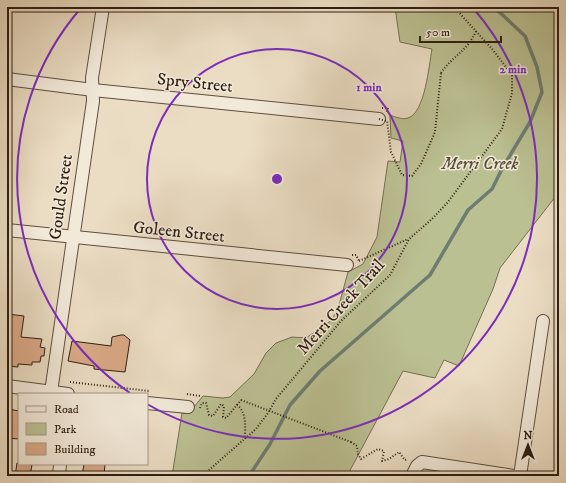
<svg xmlns="http://www.w3.org/2000/svg" width="566" height="483" font-family="'IM FELL DW Pica',serif">
<style>
.green{fill:#bbc092;stroke:#746f52}
.lines{fill:none;stroke-linecap:round;stroke-linejoin:round}
.stream{stroke:#6e7d71;stroke-width:3.5}
.building{fill:#dbaa88;stroke:#2e1e11}
.minor-casing{stroke:#5d4e3e;stroke-width:14}
.path{stroke:#2e1e11;stroke-width:2;stroke-dasharray:1 2;stroke-linecap:butt}
.minor{stroke:#f2e9d9;stroke-width:12}
.path-bridge{stroke:#2e1e11;stroke-width:2;stroke-dasharray:1 2;stroke-linecap:butt}
.ring{fill:none;stroke:#7b2cbf;stroke-width:2}
.labels{text-anchor:middle;dominant-baseline:central;stroke-width:3;stroke-linejoin:round;paint-order:stroke}
.street-label{font-size:17px;fill:#2e1e11;stroke:#f2e9d9}
.park-label{font-size:17px;font-style:italic;fill:#584f38;stroke:#f2e9d9}
.centre{fill:#7b2cbf;stroke:#f2e9d9;stroke-width:2}
.ring-label{font-size:12px;text-anchor:middle;font-weight:bold;fill:#7b2cbf;stroke:#f2e9d9;stroke-width:3;stroke-linejoin:round;paint-order:stroke}
</style>
<rect width="100%" height="100%" fill="#ebddc4"/>
<filter id="stains"><feTurbulence type="fractalNoise" baseFrequency=".005" numOctaves="4"/><feColorMatrix values="0 0 0 0 .2 0 0 0 0 .09 0 0 0 0 .02 0 0 0 .5 -.17"/></filter>
<radialGradient id="worn" r=".72"><stop offset=".6" stop-color="#630" stop-opacity="0"/><stop offset="1" stop-color="#630" stop-opacity=".3"/></radialGradient>
<path class="green" d="M395,7h164v185l-59,76 -7,21 -34,77 -15,-6 -9,18 -32,-7 -56,105h-175l10,-63h7l14,-17 20,2 7,-1 24,-23 12,-21 10,-10 16,-6 14,1 26,-18 7,-15 9,-33 15,-8 14,-27 11,-76 12,1 3,-21 -12,-3 -1,-23c5,2 13,5 18,3 17,-5 21,-53 24,-69l-32,-7z"/>
<g class="lines">
<path class="stream" d="M249,476l21,-32 20,-39 30,-34 110,-96 38,-65 24,-21 11,-22 27,-45 12,-30 -5,-25 -12,-31 -31,-29"/>
</g>
<g class="building">
<path d="M7,314l17,2 -3,21 21,2 -2,8 5,1 -1,8h-3l-1,6h-8v3l-14,-1v3l-11,-1z"/>
<path d="M121,335h3l6,5 -5,32 -31,-3v-3l-26,-5 4,-20 39,5 1,-9z"/>
<path d="M8,409l11,2v28l-12,-1z"/>
<path d="M17,463l15,2 -2,11h-15z"/>
<path d="M84,464h21l-1,12h-22z"/>
</g>
<g class="lines">
<defs>
<g id="minor">
<path d="M7,79l86,11 286,29"/>
<path d="M7,230l340,35"/>
<path d="M7,386l61,8"/>
<path d="M51,392l42,-291 -1,-23 11,-71"/>
<path d="M147,403l41,4"/>
<path d="M59,476l1,-12"/>
<path d="M412,476l5,-10 5,-4 92,14"/>
<path d="M520,476l23,-155"/>
</g>
</defs>
<use href="#minor" class="minor-casing"/>
<g class="path">
<path d="M441,73c11,-17 26,-21 35,-42"/>
<path d="M382,108h6l-1,4"/>
<path d="M352,255h4l3,6"/>
<path d="M359,261l49,-22"/>
<path d="M70,382l79,9"/>
<path d="M187,394l13,2"/>
<path d="M237,405l4,-5"/>
<path d="M200,408l2,-5h4l3,12 4,1 8,-12 3,2 -1,11 3,1 11,-13c10,7 8,23 8,34"/>
<path d="M351,442l6,4 1,8 3,5 17,-10 6,2 -2,10 7,-2 10,-7 6,8 3,-1"/>
<path d="M202,476l54,-47 12,-16 8,-14 65,-78 49,-46 19,-36 23,-20 16,-17 54,-73 10,-36v-18l-19,-25 -39,-43"/>
</g>
<use href="#minor" class="minor"/>
<g class="path-bridge">
<path d="M379,119l8,2 4,31 11,23 10,1 9,-12 14,-32 6,-59"/>
<path d="M241,400l110,42"/>
</g>
</g>
<g class="ring">
<circle cx="277" cy="179" r="130"/>
<path d="M130 393A260 260 0 0 1 81 8M473 8A260 260 0 0 1 147 404"/>
</g>
<g class="labels">
<g class="street-label">
<text transform="translate(195 83) rotate(6)">Spry Street</text>
<text transform="translate(61 197) rotate(-82)">Gould Street</text>
<text transform="translate(179 232) rotate(6)">Goleen Street</text>
<text transform="translate(341 307) rotate(-48)">Merri Creek Trail</text>
</g>
<g class="park-label">
<text x="480" y="164">Merri Creek</text>
</g>
</g>
<circle cx="277" cy="179" r="6" class="centre"/>
<g class="ring-label">
<text x="513" y="73">2 min</text>
<text x="369" y="91">1 min</text>
</g>
<rect width="566" height="483" fill="none" stroke="#ebddc4" stroke-width="24"/>
<rect x="8" y="8" width="550" height="467" fill="none" stroke="#2e1e11" stroke-width="2"/>
<rect x="12" y="12" width="542" height="459" fill="none" stroke="#2e1e11"/>
<rect x="18" y="393" width="130" height="72" fill="#f2e9d9" stroke="#a49889"/>
<rect x="26" y="406" width="20" height="6" fill="#f2e9d9" stroke="#a49889"/>
<text x="54" y="413" font-size="12" fill="#2e1e11">Road</text>
<rect x="26" y="423" width="20" height="12" fill="#bbc092" stroke="#a49889"/>
<text x="54" y="433" font-size="12" fill="#2e1e11">Park</text>
<rect x="26" y="443" width="20" height="12" fill="#dbaa88" stroke="#a49889"/>
<text x="54" y="453" font-size="12" fill="#2e1e11">Building</text>
<g transform="translate(528 445)" stroke="#f2e9d9" stroke-width="3" paint-order="stroke">
<path d="M0-3L7 15L0 10L-7 15Z" fill="#2e1e11"/>
<text y="-6" font-size="11" font-weight="bold" text-anchor="middle" fill="#2e1e11">N</text>
</g>
<path d="M420 36v6h81v-6" fill="none" stroke="#2e1e11" stroke-width="2"/>
<text x="426" y="36" font-size="12" fill="#2e1e11" stroke="#f2e9d9" stroke-width="3" paint-order="stroke">50 m</text>
<rect width="100%" height="100%" filter="url(#stains)"/>
<rect width="100%" height="100%" fill="url(#worn)"/>
</svg>
